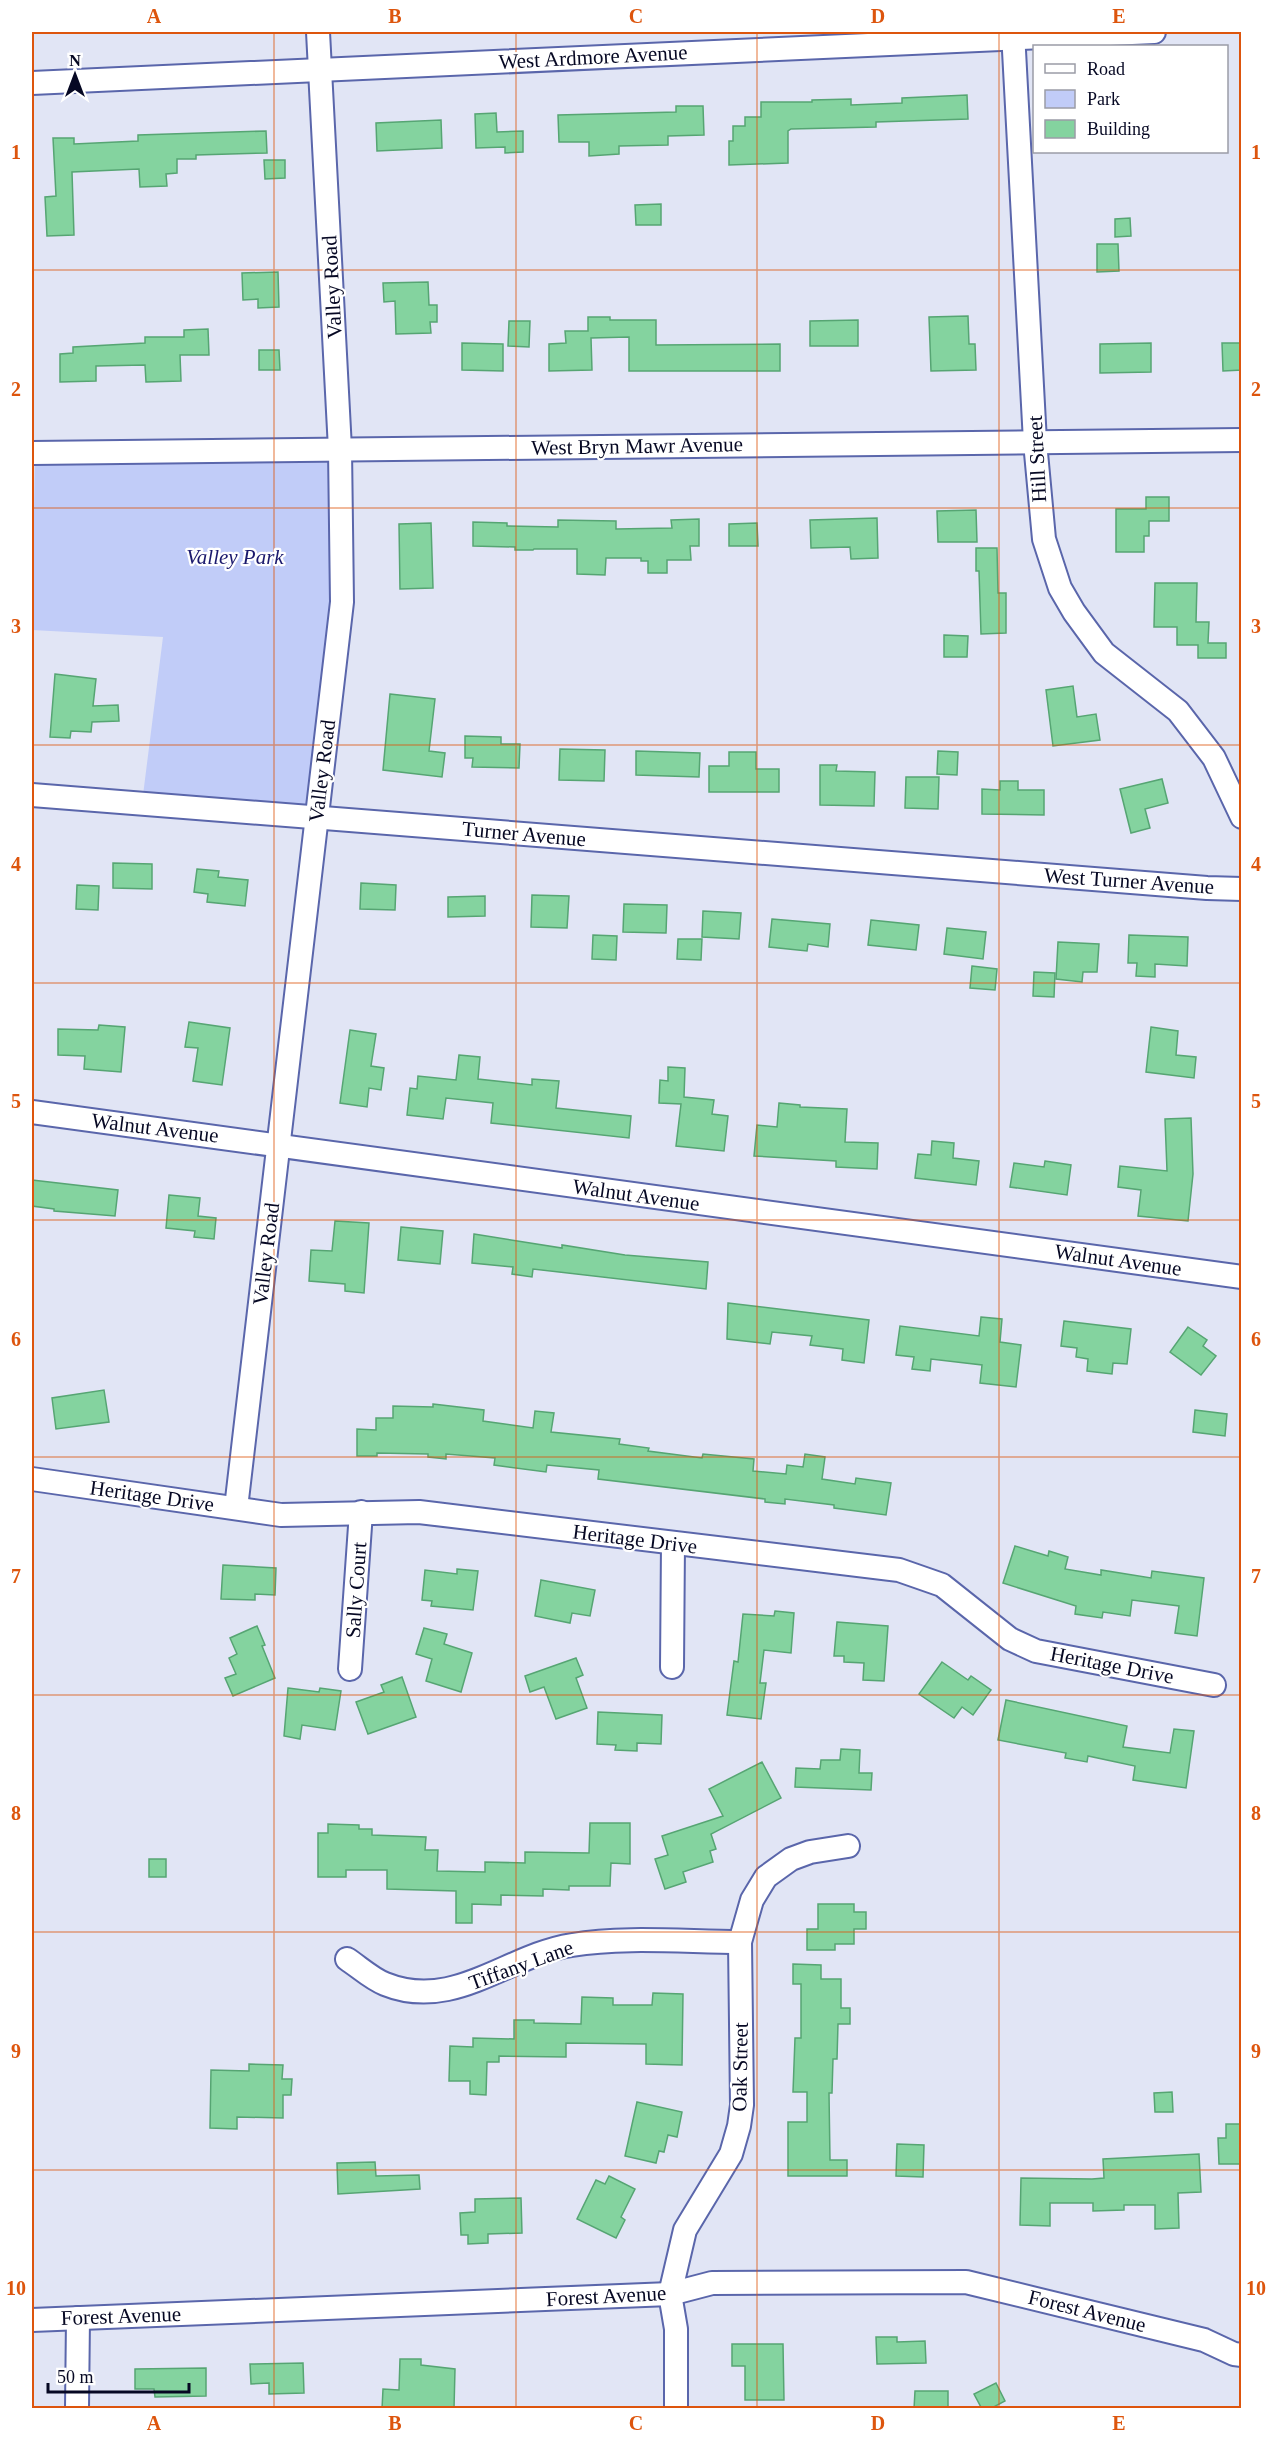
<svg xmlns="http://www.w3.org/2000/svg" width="1273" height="2440" font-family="Georgia,serif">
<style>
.green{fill:#c1ccf8}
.building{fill:#84d39f;stroke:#56a573;stroke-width:1.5}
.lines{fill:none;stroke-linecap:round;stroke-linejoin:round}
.minor-casing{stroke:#5a66ab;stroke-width:26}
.minor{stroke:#fff;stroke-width:22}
.grid{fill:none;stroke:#dd550d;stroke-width:1.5;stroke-opacity:0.55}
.labels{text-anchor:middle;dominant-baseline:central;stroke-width:4.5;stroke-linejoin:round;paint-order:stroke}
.street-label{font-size:21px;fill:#060823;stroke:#fff}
.park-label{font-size:21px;font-style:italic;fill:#1b196d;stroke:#fff}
.neatline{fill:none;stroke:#dd550d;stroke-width:2}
.grid-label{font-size:20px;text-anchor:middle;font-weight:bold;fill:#dd550d}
</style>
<rect width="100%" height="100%" fill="#e1e5f5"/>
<path class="green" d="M340,449l2,52 -25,317 -175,-15 21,-166 -131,-7 3,-177z"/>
<g class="building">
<path d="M967,95l1,24 -92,3v5l-85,2 -3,2v32l-59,2v-24h4v-15h12v-9h16v-15h51v-2l39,-1v6l51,-2v-5z"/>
<path d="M676,106h27l1,29 -36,1v9l-49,1v8l-30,2v-14h-30l-1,-27 118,-3z"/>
<path d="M496,113l1,19 26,-1v21l-18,1v-6l-29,1 -1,-34z"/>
<path d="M441,120l1,28 -65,3 -1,-28z"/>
<path d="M266,131l1,22 -71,2v4h-19v14l-11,1 1,12 -27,1 -1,-18 -67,3 2,63 -27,1 -2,-39 11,-1 -3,-58h21v6l64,-3v-6z"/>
<path d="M264,160h21v18l-20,1z"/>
<path d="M661,204v21h-25l-1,-20z"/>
<path d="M1130,218l1,18 -16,1v-18z"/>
<path d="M1097,244h21l1,27 -22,1z"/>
<path d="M278,272l1,35 -21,1v-9l-15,1 -1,-27z"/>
<path d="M428,282l1,23h8v17h-7l1,11 -35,1 -1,-33 -11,1 -1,-19z"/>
<path d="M968,316l1,28h6l1,26 -45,1 -2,-54z"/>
<path d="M588,317h22v3h46v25l124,-1v27h-151v-34l-38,1 1,32 -43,1v-27l17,-1 -1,-12h23z"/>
<path d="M858,320v26h-48v-25z"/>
<path d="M509,321h21l-1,26 -21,-1z"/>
<path d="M208,329l1,26h-29l1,26 -35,1 -1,-17 -49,1v15l-36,1v-28l13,-1v-6l72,-4v-6h39v-7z"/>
<path d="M462,343l41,1v27l-41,-1z"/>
<path d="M1151,343v29l-51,1v-29z"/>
<path d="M1222,343h20v27l-19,1z"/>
<path d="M259,350h20l1,20h-21z"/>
<path d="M1146,497h23v24h-20v15h-5v16h-28v-43h30z"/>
<path d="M976,510l1,32h-39l-1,-31z"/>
<path d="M877,518l1,40 -27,1 -1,-12 -39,1 -1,-28z"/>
<path d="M699,519v27h-9l1,14h-24v13h-19v-12h-7v-3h-35l-1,17 -28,-1v-25h-43l-1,1h-18v-3l-42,-1v-24l34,1v3l51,1v-7l58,1v8l56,-1 -1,-8z"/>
<path d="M431,523l2,65 -33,1 -1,-65z"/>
<path d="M757,523l1,23h-29v-22z"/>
<path d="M976,548h21l1,45h8v40l-25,1 -2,-63h-3z"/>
<path d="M1155,583h42l-1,39h13l-1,21h18v15h-28v-13h-21v-18h-23z"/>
<path d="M944,635l24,1 -1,21h-23z"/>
<path d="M55,674l41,5 -3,27 25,-1 1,16 -27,1 -1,10 -20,-1 -1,7 -20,-1z"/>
<path d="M1073,686l4,31 19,-3 4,26 -47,6 -7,-56z"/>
<path d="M390,694l45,5 -6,52 16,2 -3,24 -59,-7z"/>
<path d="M465,736l36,1v7h19l-1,24 -47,-1 1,-9h-8z"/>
<path d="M560,749l45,1 -1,31 -45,-1z"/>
<path d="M636,751l64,2 -1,24 -63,-2z"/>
<path d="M938,751l20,1 -1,23 -20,-1z"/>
<path d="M729,752h27v17h23v23h-70v-26h20z"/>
<path d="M820,765h17l-1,6 39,1 -1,34 -54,-1z"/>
<path d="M906,777h33l-1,32 -33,-1z"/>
<path d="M1162,779l6,24 -23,6 5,19 -19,5 -11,-44z"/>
<path d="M1000,781h18v9h26v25l-62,-1v-25l18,1z"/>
<path d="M113,863l39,1v25l-39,-1z"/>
<path d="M197,869l22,2 -1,6 30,3 -3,26 -38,-4 1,-8 -14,-2z"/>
<path d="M361,883l35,2 -1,25 -35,-1z"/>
<path d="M77,885l22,1 -1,24 -22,-1z"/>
<path d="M532,895l37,1 -2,32 -36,-1z"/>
<path d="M485,896v20l-37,1v-20z"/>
<path d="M624,904l43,1 -1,28 -43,-1z"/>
<path d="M703,911l38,2 -2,26 -37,-2z"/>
<path d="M772,919l58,5 -2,23 -20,-3 -1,7 -38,-4z"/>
<path d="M871,920l48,5 -3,25 -48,-5z"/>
<path d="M947,928l39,4 -3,27 -39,-5z"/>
<path d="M593,935l24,1 -1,24 -24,-1z"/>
<path d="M1129,935l59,2 -1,29 -32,-2v13l-19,-1 1,-13h-9z"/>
<path d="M678,939h24l-1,21 -24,-1z"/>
<path d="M1058,942l41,2 -2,28h-14l-1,10 -26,-3z"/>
<path d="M972,966l25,3 -2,21 -25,-2z"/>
<path d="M1034,972l21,1 -1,24 -21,-1z"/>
<path d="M189,1022l41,6 -8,57 -29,-4 5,-33 -13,-1z"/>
<path d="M99,1025l26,2 -4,45 -37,-3 1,-13 -27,-1v-26l40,1z"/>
<path d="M1151,1027l27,4 -2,24 20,2 -2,21 -48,-6z"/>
<path d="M350,1030l26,4 -5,32 13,2 -3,22 -12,-2 -2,19 -27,-4z"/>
<path d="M459,1055l21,2 -2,22 54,6v-6l27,2 -3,27 75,8 -2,22 -138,-15 2,-20 -47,-5 -3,21 -36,-4 3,-27 7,1 1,-13 38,4z"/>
<path d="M668,1067l17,1 -1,29 30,3 -2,14 16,2 -4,35 -48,-5 5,-42 -22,-1 1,-23 8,1z"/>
<path d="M779,1103l21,2v2l47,2 -2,33 33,1 -1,26 -41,-2v-6l-82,-5 3,-31 20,2z"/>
<path d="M1191,1118l2,56 -5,47 -50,-5 3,-26 -23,-3 2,-21 47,5 -2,-52z"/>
<path d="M932,1141l22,2 -1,15 26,3 -3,24 -61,-7 3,-24 13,1z"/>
<path d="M1045,1161l26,4 -4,30 -57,-8 4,-24 30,4z"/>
<path d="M32,1180l86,10 -3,26 -61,-5v-2l-22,-3z"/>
<path d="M169,1195l31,3 -2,18 18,2 -2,21 -20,-2 1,-6 -29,-3z"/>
<path d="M335,1221l34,2 -5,70 -19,-2v-7l-36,-3 2,-31 21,1z"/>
<path d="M401,1227l42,4 -3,33 -42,-4z"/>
<path d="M474,1234l88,14v-3l63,10 83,7 -2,27 -173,-20 -1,8 -20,-3 1,-7 -41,-4z"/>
<path d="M728,1303l141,17 -5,43 -22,-3 1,-11 -33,-4 2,-9 -40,-4 -2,12 -43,-5z"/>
<path d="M981,1317l21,2 -2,23 21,3 -5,42 -36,-4 2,-18 -51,-6 -1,12 -18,-2 2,-12 -18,-2 4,-29 79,10z"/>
<path d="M1064,1321l67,8 -4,35 -14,-1 -1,11 -25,-3 1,-12 -12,-2 1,-9 -16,-2z"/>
<path d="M1188,1327l19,13 -4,6 13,10 -15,19 -31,-23z"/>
<path d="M104,1390l5,32 -53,7 -4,-31z"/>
<path d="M433,1404l51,6 -1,11 50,7 2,-17 19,2 -3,19 69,7 -1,5 30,4 -1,3 54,7 1,-4 51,5 -1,12 33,3 1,-9 16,2 2,-13 20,3 -3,22 33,5 1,-6 35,5 -5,32 -52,-7v-3l-49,-6v5l-20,-2v-3l-167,-20 1,-9 -52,-5 -1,7 -52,-7 1,-7 -49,-4v5l-18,-2v-3l-51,-1v3h-20v-27l19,1v-12h17v-12l40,1z"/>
<path d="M1195,1410l32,4 -2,22 -32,-4z"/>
<path d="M1015,1546l33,10 1,-5 19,6 -3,12 36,6v-5l50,8 1,-7 52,7 -7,58 -22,-3 4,-27 -47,-6 -2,16 -27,-4 -1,6 -27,-4 1,-8 -73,-23z"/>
<path d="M223,1565l53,3 -1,27 -20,-1v6l-34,-1z"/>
<path d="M457,1569l21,2 -5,39 -42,-4 1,-5 -10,-1 3,-30 32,4z"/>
<path d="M541,1580l54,10 -5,26 -18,-3 -2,10 -35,-7z"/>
<path d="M775,1611l19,2 -3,40 -27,-3 -4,33h6l-5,36 -34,-4 7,-54 4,1 5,-48 31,2z"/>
<path d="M837,1622l51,4 -4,55 -21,-1 1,-17 -20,-1v-6h-10z"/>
<path d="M257,1626l8,19 -3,1 13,32 -42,18 -8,-18 11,-4 -7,-16 8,-4 -7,-16z"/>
<path d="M424,1628l23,6 -3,10 28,9 -11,39 -35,-11 6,-22 -16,-5z"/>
<path d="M576,1658l7,17 -7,3 11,30 -31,11 -12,-32 -14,5 -5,-16z"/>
<path d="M942,1662l26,18 3,-4 20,14 -18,25 -11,-8 -8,11 -35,-24z"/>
<path d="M402,1677l14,40 -48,17 -12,-32 28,-10 -3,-7z"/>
<path d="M288,1688l31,4 1,-4 21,3 -6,39 -33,-5 -2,14 -16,-3z"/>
<path d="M1006,1700l121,26 -4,21 47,6 4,-24 20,2 -8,57 -53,-8 2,-14 -47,-10 -1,6 -22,-4 1,-5 -68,-13z"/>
<path d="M598,1712l64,3 -1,29 -24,-1v8l-22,-1 1,-5 -19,-1z"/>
<path d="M841,1749l19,1 -1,23h13l-1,17 -76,-3 1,-19 24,1 1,-9h19z"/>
<path d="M762,1762l19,36 -70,36 5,15 -6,2 3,11 -30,10 3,10 -21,7 -10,-30 13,-4 -6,-19 61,-20 -14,-27z"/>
<path d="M590,1823h40v41l-19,-1 -1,23h-41v4l-26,-1v7l-42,-1v10l-29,-1v19h-16v-32l-69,-2v-19h-41v7h-28v-44h10v-9l31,1v4h13v6l54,2 -1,13h13l-1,21 48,1v-10l40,1v-11l64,1z"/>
<rect x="149" y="1859" width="17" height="18"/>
<path d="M818,1904h36v8h12v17h-12v15h-19v6h-28v-21h11z"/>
<path d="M793,1964l28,1v14h20v29h9v16h-12l-1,35h-4l-1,34h-3l1,67h17v16h-59v-54h19v-30h-14l2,-54h6v-54h-8z"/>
<path d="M653,1993l30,1 -1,71 -36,-1v-20l-80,-1v14l-67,-1v6h-12l-1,33 -16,-1v-13h-21l1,-35 23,1v-9l41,1v-19h20v3l47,1 1,-27 31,1v7h39z"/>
<path d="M249,2064l34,1 -1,14h10l-1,16h-8v23l-46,-1v12l-27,-1 1,-58 38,1z"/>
<path d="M1172,2092l1,20h-18l-1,-19z"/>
<path d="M637,2102l45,10 -5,25 -9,-2 -4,17 -5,-1 -3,12 -31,-7z"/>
<path d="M1226,2124h16v40h-23l-1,-26h8z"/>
<path d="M897,2144l27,1 -1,32 -27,-1z"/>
<path d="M1199,2154l2,38 -23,1 1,35 -24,1v-24h-31v5l-31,1v-8h-43v23l-30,-1 1,-47 71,1 12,-1 -1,-19z"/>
<path d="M375,2162l1,14 43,-1 1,14 -82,5 -1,-31z"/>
<path d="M609,2176l26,13 -14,28 4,3 -9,18 -39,-19 19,-39 9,4z"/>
<path d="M521,2198l1,35 -34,1v9l-20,1v-9h-7l-1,-22 15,-1v-13z"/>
<path d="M876,2337h21v5l28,-1 1,22 -49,1z"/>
<path d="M732,2344h51l1,56h-39v-34h-13z"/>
<path d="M400,2359h21v6l34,4 -1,40h-72l1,-20 16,1z"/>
<path d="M303,2363l1,30 -35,1v-11l-18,1 -1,-20z"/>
<path d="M206,2368v28l-51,1 -1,-8h-19v-20z"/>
<path d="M996,2383l9,18 -15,8h-8l-8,-15z"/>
<path d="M915,2391h33v18h-34z"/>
</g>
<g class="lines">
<defs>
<g id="minor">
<path d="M1013,32l22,410 9,97 16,49 14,24 30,41 74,58 36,47 28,59"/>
<path d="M32,83l1122,-51"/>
<path d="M32,453l1210,-13"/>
<path d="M32,795l1175,93 35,1"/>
<path d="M32,1112l1210,165"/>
<path d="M32,1479l249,36 138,-3 480,58 43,15 68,54 26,12 178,34"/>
<path d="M236,1508l106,-906 -2,-153 -22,-417"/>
<path d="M672,1667l1,-124"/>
<path d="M350,1669l11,-157"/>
<path d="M347,1959c12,8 25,20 38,25 69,28 122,-29 187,-39 52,-9 115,-3 168,-3"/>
<path d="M32,2320l638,-26 42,-11 254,-1 238,58 30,14 8,1"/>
<path d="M77,2408l1,-90"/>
<path d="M676,2408v-79l-6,-35 15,-64 46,-76 8,-28 3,-21 -2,-163 12,-42 14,-23 25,-18 19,-7 38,-6"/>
</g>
</defs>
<use href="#minor" class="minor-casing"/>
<use href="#minor" class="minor"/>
</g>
<path class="grid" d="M274,32v2376M516,32v2376M757,32v2376M999,32v2376M32,270h1210M32,508h1210M32,745h1210M32,983h1210M32,1220h1210M32,1457h1210M32,1695h1210M32,1932h1210M32,2170h1210"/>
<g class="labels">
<g class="street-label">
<text transform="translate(593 57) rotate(-3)">West Ardmore Avenue</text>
<text transform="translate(332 287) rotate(-93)">Valley Road</text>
<text transform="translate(637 446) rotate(-1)">West Bryn Mawr Avenue</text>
<text transform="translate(1037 459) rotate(-93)">Hill Street</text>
<text transform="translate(322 771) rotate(-83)">Valley Road</text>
<text transform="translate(524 834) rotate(5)">Turner Avenue</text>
<text transform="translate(1129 881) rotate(4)">West Turner Avenue</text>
<text transform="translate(155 1128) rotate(7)">Walnut Avenue</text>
<text transform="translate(636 1195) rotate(8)">Walnut Avenue</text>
<text transform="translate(266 1254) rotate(-83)">Valley Road</text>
<text transform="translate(1118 1260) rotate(8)">Walnut Avenue</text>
<text transform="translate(152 1496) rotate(8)">Heritage Drive</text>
<text transform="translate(635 1539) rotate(7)">Heritage Drive</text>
<text transform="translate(356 1590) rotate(-86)">Sally Court</text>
<text transform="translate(1112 1665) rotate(11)">Heritage Drive</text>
<text transform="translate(521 1965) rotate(-20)">Tiffany Lane</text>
<text transform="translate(740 2067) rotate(-89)">Oak Street</text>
<text transform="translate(606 2296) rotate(-3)">Forest Avenue</text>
<text transform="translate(1087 2311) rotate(14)">Forest Avenue</text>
<text transform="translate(121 2316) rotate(-2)">Forest Avenue</text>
</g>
<g class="park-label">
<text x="235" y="557">Valley Park</text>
</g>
</g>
<rect width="1273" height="2440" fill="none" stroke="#ffffff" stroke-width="66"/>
<rect x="1033" y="45" width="195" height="108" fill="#ffffff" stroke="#9b9ca7" stroke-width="1.5"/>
<rect x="1045" y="64" width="30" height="9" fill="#ffffff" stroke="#9b9ca7" stroke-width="1.5"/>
<text x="1087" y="75" font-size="18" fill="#060823">Road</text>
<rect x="1045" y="90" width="30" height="18" fill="#c1ccf8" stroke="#9b9ca7" stroke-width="1.5"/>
<text x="1087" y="105" font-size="18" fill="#060823">Park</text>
<rect x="1045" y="120" width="30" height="18" fill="#84d39f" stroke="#9b9ca7" stroke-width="1.5"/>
<text x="1087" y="135" font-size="18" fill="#060823">Building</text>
<g transform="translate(75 75)" stroke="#ffffff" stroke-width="4.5" paint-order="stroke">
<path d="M0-4.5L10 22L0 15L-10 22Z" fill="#060823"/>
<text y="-9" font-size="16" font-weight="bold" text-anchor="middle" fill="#060823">N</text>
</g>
<path d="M48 2383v9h141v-9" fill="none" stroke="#060823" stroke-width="3"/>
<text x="57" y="2383" font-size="18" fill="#060823" stroke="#ffffff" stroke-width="4.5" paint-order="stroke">50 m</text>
<rect x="33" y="33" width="1207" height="2374" class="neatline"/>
<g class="grid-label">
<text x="154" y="23">A</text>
<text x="395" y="23">B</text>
<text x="636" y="23">C</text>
<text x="878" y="23">D</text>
<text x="1119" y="23">E</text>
<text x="16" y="159">1</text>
<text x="1256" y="159">1</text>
<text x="16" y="396">2</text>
<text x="1256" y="396">2</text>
<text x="16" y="633">3</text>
<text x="1256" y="633">3</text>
<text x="16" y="871">4</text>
<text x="1256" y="871">4</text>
<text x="16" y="1108">5</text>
<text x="1256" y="1108">5</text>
<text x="16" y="1346">6</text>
<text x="1256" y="1346">6</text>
<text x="16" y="1583">7</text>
<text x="1256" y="1583">7</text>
<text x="16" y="1820">8</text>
<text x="1256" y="1820">8</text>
<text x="16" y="2058">9</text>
<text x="1256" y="2058">9</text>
<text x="16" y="2295">10</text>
<text x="1256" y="2295">10</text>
<text x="154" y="2430">A</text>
<text x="395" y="2430">B</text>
<text x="636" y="2430">C</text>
<text x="878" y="2430">D</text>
<text x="1119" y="2430">E</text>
</g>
</svg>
